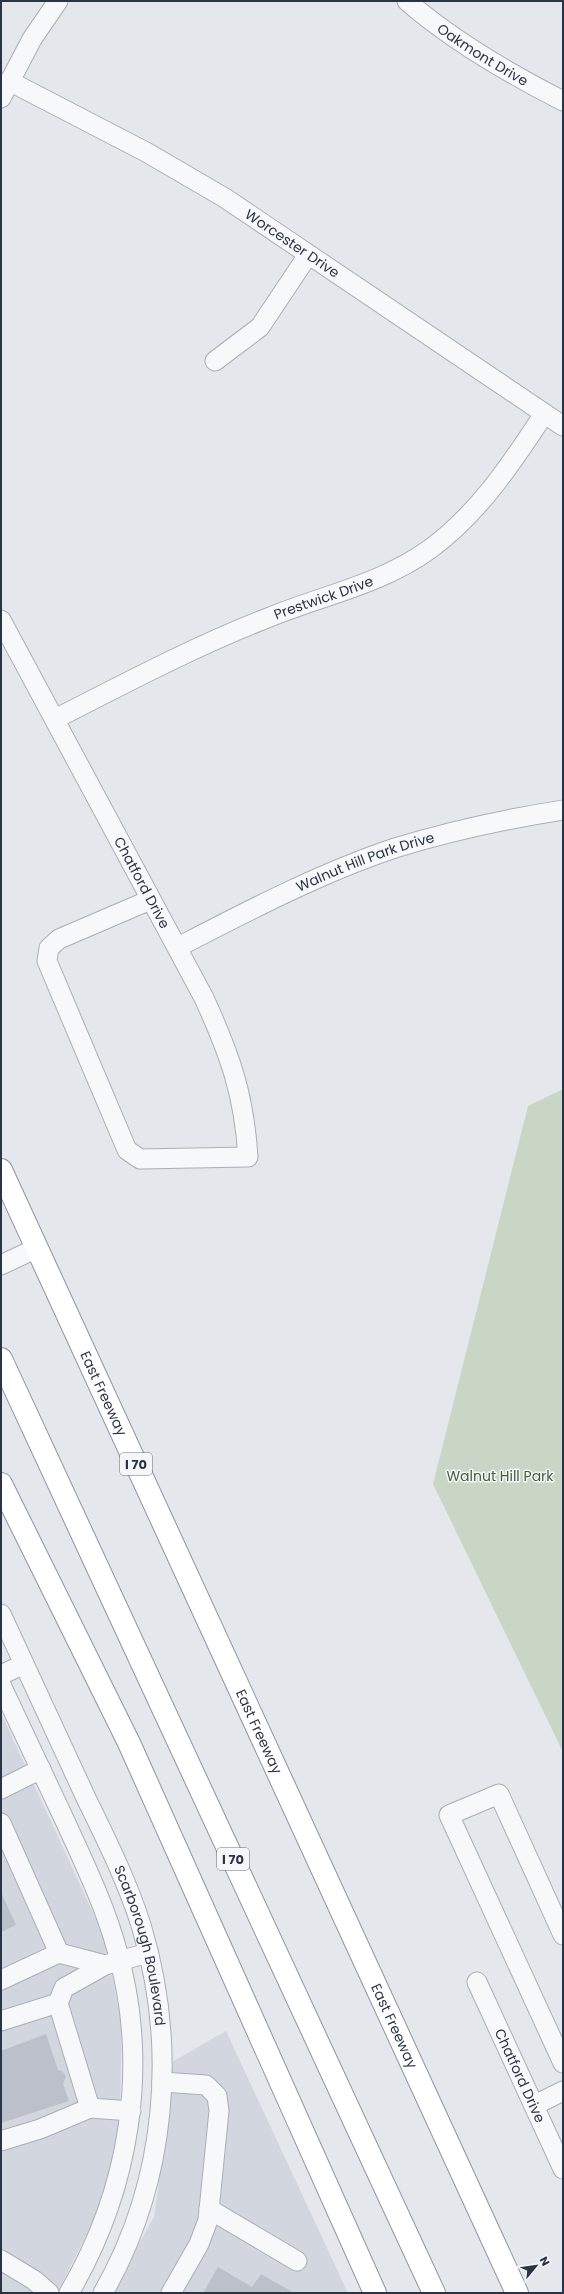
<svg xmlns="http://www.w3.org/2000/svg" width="564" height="2294" font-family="Poppins,sans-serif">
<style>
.built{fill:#d2d6de}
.green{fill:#c9d6c5}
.building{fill:#bbc0ca}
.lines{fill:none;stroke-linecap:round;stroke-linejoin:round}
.minor-casing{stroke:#a9aeb7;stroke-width:21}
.highway-casing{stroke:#8b94a3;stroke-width:24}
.minor{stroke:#f7f8fa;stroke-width:19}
.highway{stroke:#fff;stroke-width:22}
.labels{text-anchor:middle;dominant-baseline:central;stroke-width:3;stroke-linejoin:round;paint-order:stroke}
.shield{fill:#f4f6f9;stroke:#676e7b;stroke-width:1}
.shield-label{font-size:13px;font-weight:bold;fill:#2b3445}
.street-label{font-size:14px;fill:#2b3445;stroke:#f4f6f9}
.park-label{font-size:14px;fill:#3f6138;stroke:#f4f6f9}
</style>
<rect width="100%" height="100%" fill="#e4e7ec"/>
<g class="built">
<path d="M1,1713l104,226 17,87 -3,120 -19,62 -43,85h-56z"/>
<path d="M226,2031l122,262h-237l43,-76 16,-116 2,-39z"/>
</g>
<path class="green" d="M563,1089v663l-130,-268 95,-378z"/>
<g class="building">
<path d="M1,1892l15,33 -15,7z"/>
<path d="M46,2034l12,36 4,1 4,5 -3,8 6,17 -68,22v-72z"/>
<path d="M218,2267l34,20 9,-13 33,19h-91z"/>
</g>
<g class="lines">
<defs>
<g id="minor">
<path id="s1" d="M407,1c46,40 101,72 156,100"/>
<path id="s2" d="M9,81l137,71 79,46 338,228"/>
<path d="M1,98l31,-59 26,-38"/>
<path d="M215,361l45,-34 48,-72"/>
<path id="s3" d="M1,620l203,378c26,57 40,96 44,159l-108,2 -13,-9 -80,-189 2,-13 10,-9 91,-39"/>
<path id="s4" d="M55,719c71,-36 140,-73 215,-102 54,-22 112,-33 160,-68 48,-35 82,-86 114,-135"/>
<path id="s5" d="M178,947c70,-36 142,-74 217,-99 55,-17 111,-29 168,-38"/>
<path d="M1,1265l36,-17"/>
<path id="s6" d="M1,1614c28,61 57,123 85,184 20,41 41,83 55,127 37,122 26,256 -38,368"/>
<path d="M1,1675l23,-11"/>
<path d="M1,1685c22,46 43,92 65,138 19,42 39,83 51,127 33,116 13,239 -48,343"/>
<path d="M1,1789l40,-20"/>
<path d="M1,1823l58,130"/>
<path d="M563,1935l-64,-141 -50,21 114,248"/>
<path d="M1,1980l58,-27 46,12 43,-12"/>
<path id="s7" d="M477,1982l86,187"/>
<path d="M1,2021l57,-18"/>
<path d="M162,2082l44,3 11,11 2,15 -11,109 -9,24 -28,49"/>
<path d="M535,2105l28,-14"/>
<path d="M90,2108l-32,-105 6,-15 41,-23"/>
<path d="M1,2141l39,-12 50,-21 41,3"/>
<path d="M209,2209l88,52"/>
<path d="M1,2260l33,20 15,13"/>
</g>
<g id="highway">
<path id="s8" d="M1,1170l516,1123"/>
<path d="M1,1359l433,934"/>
<path d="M1,1484l128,259 246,550"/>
</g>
</defs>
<use href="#minor" class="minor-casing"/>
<use href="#highway" class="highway-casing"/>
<use href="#minor" class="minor"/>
<use href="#highway" class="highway"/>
</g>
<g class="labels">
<g class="shield">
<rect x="120" y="1453" width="32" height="22" rx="3"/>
<rect x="217" y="1848" width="32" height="22" rx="3"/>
</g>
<g class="shield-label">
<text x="136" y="1464">I 70</text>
<text x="233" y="1859">I 70</text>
</g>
<g class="street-label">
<text stroke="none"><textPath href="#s1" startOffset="93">Oakmont Drive</textPath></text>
<text stroke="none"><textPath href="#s2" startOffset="327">Worcester Drive</textPath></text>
<text stroke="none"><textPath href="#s4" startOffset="295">Prestwick Drive</textPath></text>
<text stroke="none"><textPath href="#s5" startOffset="206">Walnut Hill Park Drive</textPath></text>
<text stroke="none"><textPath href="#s3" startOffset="298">Chatford Drive</textPath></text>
<text stroke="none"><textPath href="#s8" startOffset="246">East Freeway</textPath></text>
<text stroke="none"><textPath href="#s8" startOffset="618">East Freeway</textPath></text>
<text stroke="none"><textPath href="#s6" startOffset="361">Scarborough Boulevard</textPath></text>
<text stroke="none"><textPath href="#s8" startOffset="942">East Freeway</textPath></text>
<text stroke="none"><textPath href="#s7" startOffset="103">Chatford Drive</textPath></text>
</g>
<g class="park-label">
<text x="500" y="1476">Walnut Hill Park</text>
</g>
</g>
<rect width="564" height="2294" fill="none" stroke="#2b3445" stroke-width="4"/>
<g transform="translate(536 2266) rotate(61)" stroke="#f4f6f9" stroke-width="3" paint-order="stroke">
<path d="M0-3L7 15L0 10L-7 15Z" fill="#2b3445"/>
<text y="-6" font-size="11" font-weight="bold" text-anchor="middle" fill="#2b3445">N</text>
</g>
</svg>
